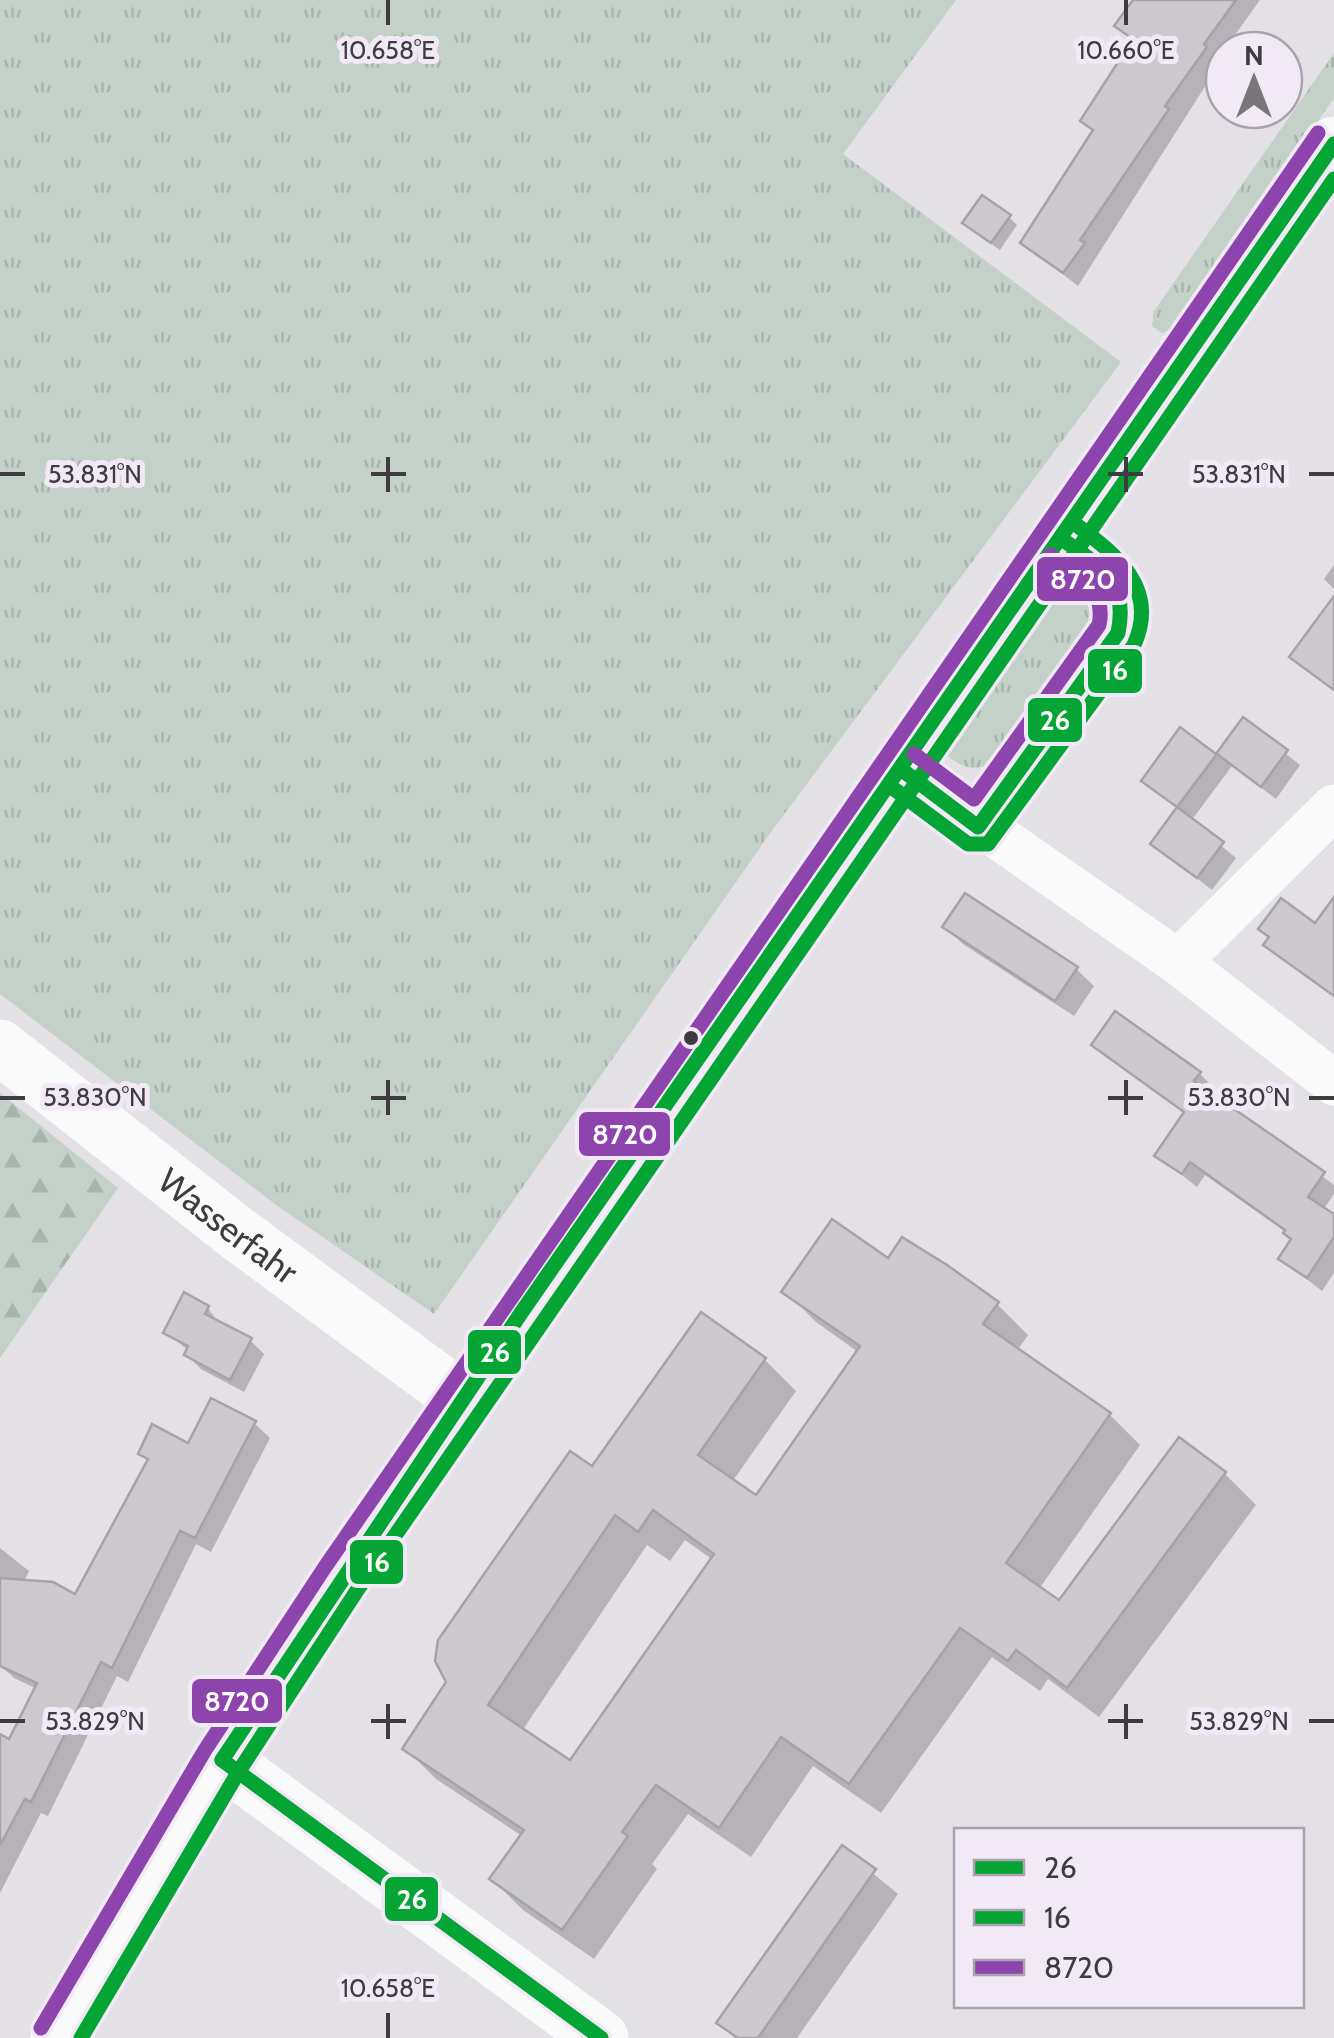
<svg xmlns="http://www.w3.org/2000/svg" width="1334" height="2038" font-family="Cabin,sans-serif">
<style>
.grass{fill:url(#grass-tufts)}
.forest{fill:url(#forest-firs)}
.shadow{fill:#0003;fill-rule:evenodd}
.building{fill:#ccc9ce;stroke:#a6a3a8;stroke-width:2.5;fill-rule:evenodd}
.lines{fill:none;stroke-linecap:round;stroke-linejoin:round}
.street{stroke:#fbfafb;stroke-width:45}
.secondary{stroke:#fbfafb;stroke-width:55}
.bus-1-casing{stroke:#f2e9f7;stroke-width:22}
.bus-2-casing{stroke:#f2e9f7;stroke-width:22}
.bus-3-casing{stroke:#f2e9f7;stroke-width:22}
.bus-1{stroke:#04a535;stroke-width:15}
.bus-2{stroke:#04a535;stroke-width:15}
.bus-3{stroke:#8e44ad;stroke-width:15}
.ticks{fill:none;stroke:#3f3b41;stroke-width:4}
.bus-dot{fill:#3f3b41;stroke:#f2e9f7;stroke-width:4}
.labels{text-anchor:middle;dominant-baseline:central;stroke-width:10;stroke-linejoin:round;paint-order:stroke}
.street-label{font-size:35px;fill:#3f3b41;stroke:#f2e9f7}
.ticks-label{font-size:25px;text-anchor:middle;fill:#3f3b41;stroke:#f2e9f7;stroke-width:10;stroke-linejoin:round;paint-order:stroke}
.line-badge{stroke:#f2e9f7;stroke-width:4}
.badge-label{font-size:28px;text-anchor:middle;font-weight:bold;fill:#fff}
</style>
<defs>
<pattern id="grass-tufts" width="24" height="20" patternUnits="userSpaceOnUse" patternTransform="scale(2.5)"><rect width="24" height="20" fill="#c3d1c9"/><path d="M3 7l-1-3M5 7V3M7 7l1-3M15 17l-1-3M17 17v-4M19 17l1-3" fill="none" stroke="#a9b4ae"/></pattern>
<pattern id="forest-firs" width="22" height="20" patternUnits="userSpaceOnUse" patternTransform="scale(2.5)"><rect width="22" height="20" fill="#c3d1c9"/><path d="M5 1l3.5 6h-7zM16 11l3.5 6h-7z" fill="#a9b4ae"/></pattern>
</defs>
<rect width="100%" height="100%" fill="#e3e0e6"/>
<g class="grass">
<path d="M0,0h956l-113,154 278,208 -350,470 -337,482 -159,-110 -275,-210z"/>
<path d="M1334,53v45l-159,230 -13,5 -10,-7 2,-15z"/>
<path d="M1064,573c28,3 35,23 31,48l-99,141c-20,9 -31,8 -48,-6l-2,-14z"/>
</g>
<path class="forest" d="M0,1093l118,95 -118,170z"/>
<g class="shadow">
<path d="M1136,0h124l-43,60 3,3 -142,223 -55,-43 72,-111 -12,-12 51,-78 -16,-16z"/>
<path d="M1009,217l8,8 -17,25 -27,-19z"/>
<path d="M1334,565v24l-10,-10z"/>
<path d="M1244,720l56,45 -24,34 -44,-33 -41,55 45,37 -24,32 -59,-46 25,-35 -34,-28 37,-50 36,26z"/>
<path d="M945,927l131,42 18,17 -20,30 -111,-72z"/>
<path d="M1094,1045l105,28 15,15 -5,7 125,90v9l-11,16 11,7v56l-12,18 -41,-32 12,-19 -6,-7 -82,-58 -8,12 -40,-32 29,-41z"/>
<path d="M889,1262l108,42 31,31 -11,16 92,63 31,31 -101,144 20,14 166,-129 31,31 -157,212 -51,-38 -8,12 -48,-34 -111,156 -68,-47 -62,91 -63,-43 -36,50 5,5 -63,90 -71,-49 -31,-31 30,-43 -86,-57 -31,-31 297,-432 63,44 31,31 -64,91 24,17 102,-147 -42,-30 -31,-31zM685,1540l28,20 -142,204 -49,-33 125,-186 23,16z"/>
<path d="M208,1308l12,17 30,15 14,14 -20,38 -43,-23 -14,-14 2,-4 -23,-19z"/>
<path d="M254,1423l16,15 -59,114 -15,-8 -68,138 -11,-6 -69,140 -7,-3 -41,80v-156l10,5 27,-53 -23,-11 -14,-13v-117l29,23 -6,12 53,15 73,-136 -8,-8 48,-8z"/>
<path d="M842,1848l56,46 -101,144h-62l-15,-15z"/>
</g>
<g class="building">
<path d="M1133,0h103l-32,44 3,3 -42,59 4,3 -89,131 5,3 -22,30 -43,-30 73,-113 -13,-9 53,-82 -19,-13z"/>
<path d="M982,195l29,20 -20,28 -29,-20z"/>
<path d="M1334,596v94l-45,-33z"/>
<path d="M1243,717l45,33 -27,37 -44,-33 -40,53 47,35 -27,36 -47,-34 27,-37 -36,-26 39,-54 36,27z"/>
<path d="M965,893l113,74 -23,34 -113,-74z"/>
<path d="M1334,897v99l-71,-51 6,-8 -11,-8 23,-31 34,25z"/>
<path d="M1115,1011l86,61 -7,9 131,91 -17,25 26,17v23l-27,41 -29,-19 13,-20 -8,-6 2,-3 -95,-68 -8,12 -28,-18 30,-44 -93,-67z"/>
<path d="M832,1219l56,39 14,-21 45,28 52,37 -16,22 128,89 -105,150 53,37 120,-163 47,35 -159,216 -51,-38 -8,11 -48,-33 -111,156 -68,-47 -62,91 -63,-43 -34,47 6,4 -66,94 -73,-51 35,-49 -122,-81 44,-67 -11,-21 3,-21 132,-189 22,15 109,-154 65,46 -68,97 58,40 104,-149 -79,-54zM653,1510l61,44 -144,206 -82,-55 127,-190 23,17z"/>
<path d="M184,1292l25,14 -4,8 47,24 -22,42 -46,-25 4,-9 -25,-13z"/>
<path d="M211,1398l45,23 -61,117 -15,-7 -68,137 -11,-6 -70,140 -6,-3 -25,46v-111l9,5 28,-56 -37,-17v-88l53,4 22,12 73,-135 -10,-5 14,-30 36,19z"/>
<path d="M842,1845l34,24 -118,169h-20l-22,-15z"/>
</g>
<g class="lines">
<g class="street">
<path d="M902,770l276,192 156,121"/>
<path d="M978,827l140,-194c16,-53 -19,-65 -56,-94"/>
<path d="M1178,962l156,-155"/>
</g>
<g class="secondary">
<path id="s1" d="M0,1047l238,187 224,165"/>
<path d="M222,1760l379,278"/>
<path d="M58,2038l164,-278 119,-182 993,-1434"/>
</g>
<defs>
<g id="bus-1">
<path d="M902,770l76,57 140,-194c11,-53 -18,-66 -56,-94"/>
<path d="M222,1760l299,-447 813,-1169"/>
<path d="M222,1760l379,278"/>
</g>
<g id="bus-2">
<path d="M890,786l78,58h20l146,-199c26,-58 -19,-91 -60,-122"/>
<path d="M81,2038l158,-267 119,-182 976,-1410"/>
</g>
<g id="bus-3">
<path d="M914,754l60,45 125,-174c8,-37 -23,-51 -49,-70"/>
<path d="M41,2028l164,-278 120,-183 993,-1434"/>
</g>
</defs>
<use href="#bus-1" class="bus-1-casing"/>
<use href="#bus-2" class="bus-2-casing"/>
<use href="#bus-3" class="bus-3-casing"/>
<use href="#bus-1" class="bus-1"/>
<use href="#bus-2" class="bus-2"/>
<use href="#bus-3" class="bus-3"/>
</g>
<path class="ticks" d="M388,0v25M1126,0v25M388,457v35M1126,457v35M0,474h25M371,474h35M1108,474h35M1309,474h25M388,1080v35M1126,1080v35M0,1098h25M371,1098h35M1108,1098h35M1309,1098h25M388,1704v35M1126,1704v35M0,1721h25M371,1721h35M1108,1721h35M1309,1721h25M388,2013v25"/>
<circle class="bus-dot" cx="691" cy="1038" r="9"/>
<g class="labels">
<g class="street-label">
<text stroke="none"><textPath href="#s1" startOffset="290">Wasserfahr</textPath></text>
</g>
</g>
<g class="ticks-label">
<text x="388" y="59">10.658°E</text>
<text x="1126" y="59">10.660°E</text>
<text x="95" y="483">53.831°N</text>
<text x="1239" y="483">53.831°N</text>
<text x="95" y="1106">53.830°N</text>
<text x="1239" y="1106">53.830°N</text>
<text x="95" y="1730">53.829°N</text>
<text x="1239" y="1730">53.829°N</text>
<text x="388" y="1997">10.658°E</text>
</g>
<g class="line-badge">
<rect x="1035" y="555" width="95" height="48" rx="10" fill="#8e44ad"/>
<rect x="1086" y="647" width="58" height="48" rx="10" fill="#04a535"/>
<rect x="1026" y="696" width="58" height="48" rx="10" fill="#04a535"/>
<rect x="577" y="1110" width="95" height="48" rx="10" fill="#8e44ad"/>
<rect x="466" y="1328" width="57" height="48" rx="10" fill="#04a535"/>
<rect x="348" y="1538" width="57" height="48" rx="10" fill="#04a535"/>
<rect x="190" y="1677" width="94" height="48" rx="10" fill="#8e44ad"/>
<rect x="383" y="1875" width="57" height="48" rx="10" fill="#04a535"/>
</g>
<g class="badge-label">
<text x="1083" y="589">8720</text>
<text x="1115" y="680">16</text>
<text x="1055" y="730">26</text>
<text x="625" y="1144">8720</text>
<text x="495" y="1362">26</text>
<text x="377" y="1572">16</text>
<text x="237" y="1711">8720</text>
<text x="412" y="1909">26</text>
</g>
<rect x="954" y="1828" width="350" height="180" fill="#f2e9f7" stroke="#aaa3ae" stroke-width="2.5"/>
<rect x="974" y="1860" width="50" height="15" fill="#04a535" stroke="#aaa3ae" stroke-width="2.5"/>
<text x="1044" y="1878" font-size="30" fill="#3f3b41">26</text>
<rect x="974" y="1910" width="50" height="15" fill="#04a535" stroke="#aaa3ae" stroke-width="2.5"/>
<text x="1044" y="1928" font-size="30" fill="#3f3b41">16</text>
<rect x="974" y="1960" width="50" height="15" fill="#8e44ad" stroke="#aaa3ae" stroke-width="2.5"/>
<text x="1044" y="1978" font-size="30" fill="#3f3b41">8720</text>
<g transform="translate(1254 80)"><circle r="48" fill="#f2e9f7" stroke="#aaa3ae" stroke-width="2.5"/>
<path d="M0-8L18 38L0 25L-18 38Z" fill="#78757b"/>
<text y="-15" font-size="28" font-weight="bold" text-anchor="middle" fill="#3f3b41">N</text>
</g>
</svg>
